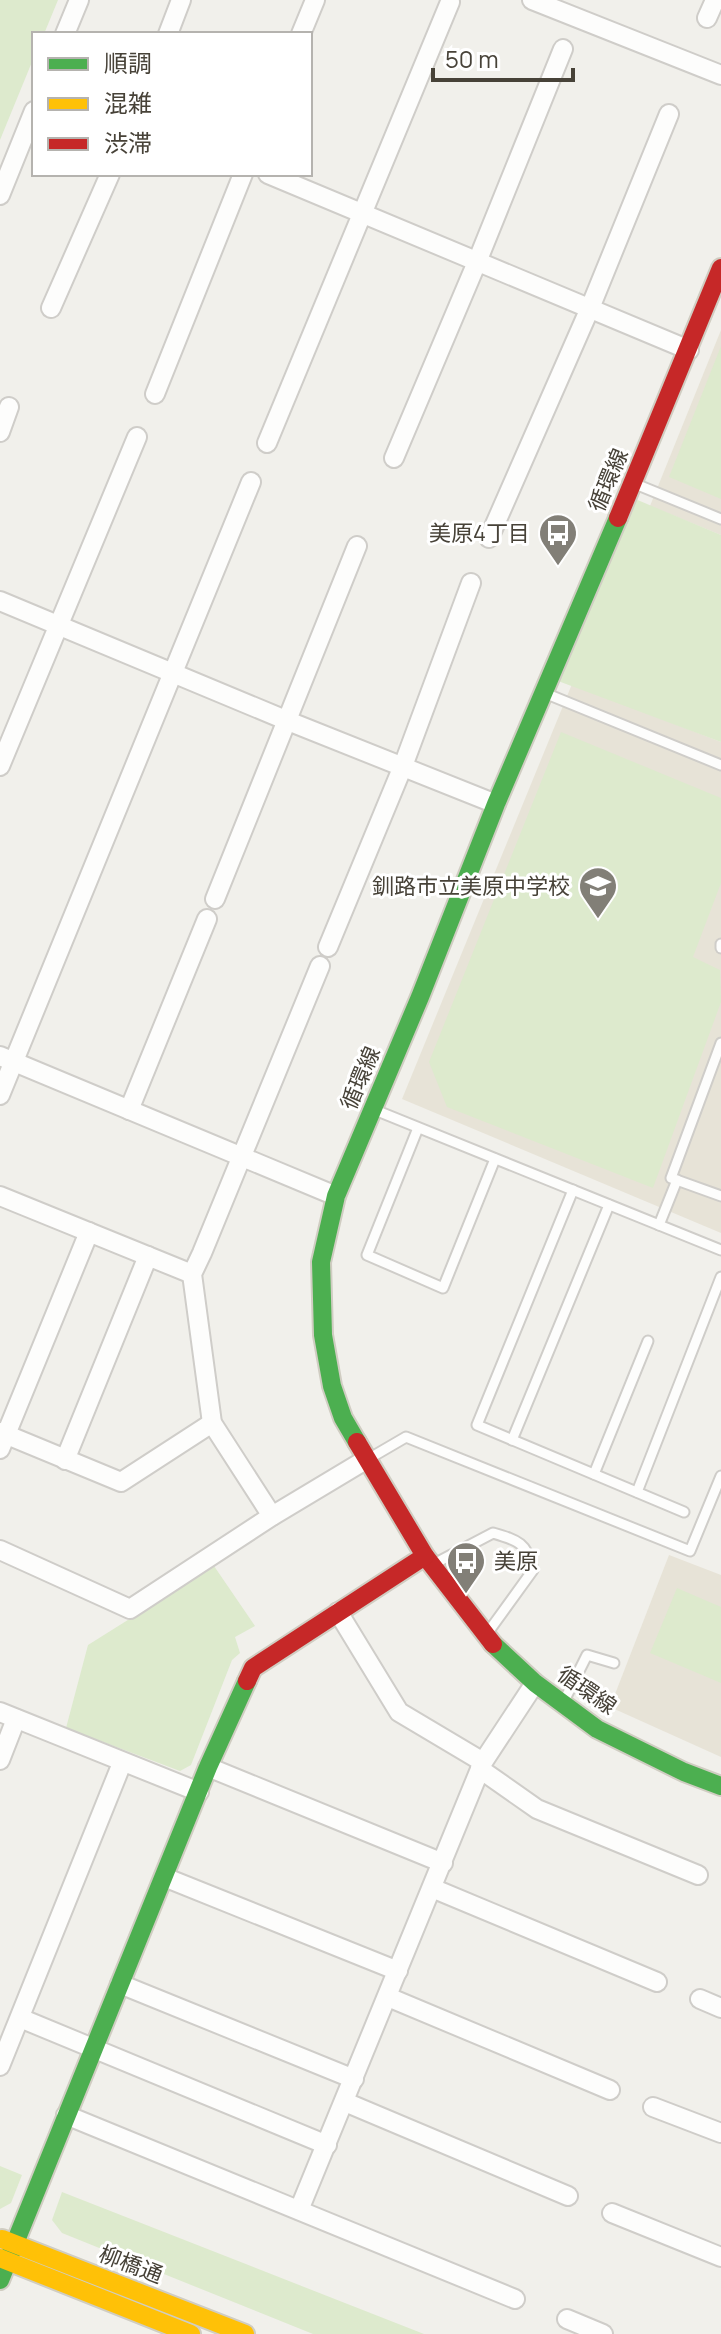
<svg xmlns="http://www.w3.org/2000/svg" width="721" height="2334" font-family="Manrope,'Noto Sans JP',sans-serif">
<style>
.education{fill:#e7e3d7}
.green{fill:#ddeacd}
.lines{fill:none;stroke-linecap:round;stroke-linejoin:round}
.lane-casing{stroke:#cfcdc9;stroke-width:13}
.street-casing{stroke:#cfcdc9;stroke-width:22}
.fast-casing{stroke:#d0cdc2;stroke-width:22}
.slow-casing{stroke:#d0cdc2;stroke-width:22}
.jam-casing{stroke:#d0cdc2;stroke-width:22}
.lane{stroke:#fdfdfc;stroke-width:9}
.street{stroke:#fdfdfc;stroke-width:18}
.fast{stroke:#4caf50;stroke-width:18}
.slow{stroke:#ffc107;stroke-width:18}
.jam{stroke:#c62828;stroke-width:18}
.labels{text-anchor:middle;dominant-baseline:central;stroke-width:6;stroke-linejoin:round;paint-order:stroke}
.street-label{font-size:22px;fill:#474238;stroke:#fff}
.poi-label{font-size:22px;fill:#474238;stroke:#fff;text-anchor:end}
</style>
<rect width="100%" height="100%" fill="#f1f0eb"/>
<g class="education">
<path d="M721,330v205l-71,-29z"/>
<path d="M572,684l149,58v491l-319,-134z"/>
<path d="M669,1555l52,20v182l-111,-50z"/>
</g>
<g class="green">
<path d="M0,0h58l-14,34h-10v23l-34,83z"/>
<path d="M721,346v153l-52,-22z"/>
<path d="M628,496l93,39v207l-171,-64z"/>
<path d="M561,732l160,66v85l-28,74 27,13 1,32 -68,186 -206,-81 -18,-45z"/>
<path d="M214,1566l41,60 -20,11 5,16 -8,7 -41,105 -11,6 -114,-43 22,-83z"/>
<path d="M677,1588l44,19v76l-71,-30z"/>
<path d="M0,2166l22,9 -11,28 -11,6z"/>
<path d="M62,2192l362,142h-111l-251,-101 -10,-13z"/>
</g>
<g class="lines">
<defs>
<g id="lane">
<path d="M633,483l88,36"/>
<path d="M547,694l174,71"/>
<path d="M721,944v4"/>
<path d="M721,1043l-50,135 50,18"/>
<path d="M375,1110l346,140"/>
<path d="M418,1128l-51,127 76,33 52,-129"/>
<path d="M573,1190l-96,235 207,87"/>
<path d="M659,1225l18,-45"/>
<path d="M512,1440l97,-235"/>
<path d="M370,1458l36,-21 284,114 31,-75"/>
<path d="M594,1474l54,-133"/>
<path d="M637,1492l84,-215"/>
<path d="M432,1565l61,-32c24,7 35,10 40,37l-47,65"/>
<path d="M564,1701l23,-46 27,8"/>
</g>
<g id="street">
<path d="M532,0l189,75"/>
<path d="M707,18l8,-18"/>
<path d="M65,34l14,-34"/>
<path d="M168,34l13,-34"/>
<path d="M301,34l14,-34"/>
<path d="M268,174l421,176"/>
<path d="M0,195l34,-84"/>
<path d="M51,308l59,-134"/>
<path d="M155,394l88,-220"/>
<path d="M0,432l9,-25"/>
<path d="M267,443l183,-441"/>
<path d="M394,458l83,-196 86,-213"/>
<path d="M489,538l101,-230 79,-194"/>
<path d="M0,601l288,120 208,83"/>
<path d="M0,766l137,-329"/>
<path d="M215,899l142,-353"/>
<path d="M328,947l75,-181 68,-183"/>
<path d="M0,1056l336,140"/>
<path d="M0,1095l251,-613"/>
<path d="M129,1110l78,-191"/>
<path d="M0,1196l192,78"/>
<path d="M0,1432l121,50 91,-59"/>
<path d="M0,1449l89,-217"/>
<path d="M65,1460l83,-204"/>
<path d="M272,1516l-60,-93 -20,-149 10,-21 118,-287"/>
<path d="M0,1550l130,59 142,-93 95,-57"/>
<path d="M338,1612l61,100 84,50"/>
<path d="M0,1712l199,80"/>
<path d="M0,1760l16,-41"/>
<path d="M208,1767l235,96"/>
<path d="M480,1769l57,40 161,66"/>
<path d="M164,1877l234,94"/>
<path d="M432,1888l225,94"/>
<path d="M120,1984l234,95"/>
<path d="M388,1997l222,93"/>
<path d="M700,1999l21,9"/>
<path d="M20,2018l307,127"/>
<path d="M0,2066l122,-303"/>
<path d="M345,2102l223,94"/>
<path d="M653,2107l68,26"/>
<path d="M66,2115l449,184"/>
<path d="M299,2210l184,-448 52,-79"/>
<path d="M612,2213l109,44"/>
<path d="M567,2319l36,15"/>
</g>
<g id="fast">
<path d="M357,1442l-14,-24 -11,-32 -9,-51 -2,-73 15,-66 84,-199 76,-193 122,-286"/>
<path d="M493,1644l42,39 62,46 87,43 37,14"/>
<path d="M0,2280l208,-513 39,-86"/>
</g>
<g id="slow">
<path d="M2,2239l243,95"/>
<path d="M0,2258l191,76"/>
</g>
<g id="jam">
<path d="M618,518l103,-250"/>
<path d="M357,1442l68,114 68,88"/>
<path d="M247,1681l6,-13 172,-112"/>
</g>
</defs>
<use href="#lane" class="lane-casing"/>
<use href="#street" class="street-casing"/>
<use href="#fast" class="fast-casing"/>
<use href="#slow" class="slow-casing"/>
<use href="#jam" class="jam-casing"/>
<use href="#lane" class="lane"/>
<use href="#street" class="street"/>
<use href="#fast" class="fast"/>
<use href="#slow" class="slow"/>
<use href="#jam" class="jam"/>
</g>
<defs>
<symbol id="bus-pin" viewBox="-11 -11 22 30"><path d="M0 17L-7.5 6A9.5 9.5 0 1 1 7.5 6Z" fill="#827f77" stroke="#fff"/><path d="M-5-6H5V4H4V6H2V4H-2V6H-4V4H-5ZM-3.5-4V0h7V-4ZM-3.5 1.2v1.5H-2V1.2ZM2 1.2v1.5H3.5V1.2Z" fill="#fff"/></symbol>
<symbol id="school-pin" viewBox="-11 -11 22 30"><path d="M0 17L-7.5 6A9.5 9.5 0 1 1 7.5 6Z" fill="#827f77" stroke="#fff"/><path d="M0-5L7-2L0 1L-7-2ZM-4 1L0 2.5L4 1V4Q0 6-4 4Z" fill="#fff"/></symbol>
</defs>
<g fill-rule="evenodd">
<use href="#bus-pin" x="536" y="511" width="44" height="60"/>
<use href="#school-pin" x="576" y="864" width="44" height="60"/>
<use href="#bus-pin" x="444" y="1539" width="44" height="60"/>
</g>
<g class="labels">
<g class="street-label">
<text transform="translate(608 480) rotate(-67)">循環線</text>
<text transform="translate(360 1078) rotate(-67)">循環線</text>
<text transform="translate(587 1690) rotate(35)">循環線</text>
<text transform="translate(131 2264) rotate(21)">柳橋通</text>
</g>
<g class="poi-label">
<text x="530" y="533">美原4丁目</text>
<text x="570" y="886">釧路市立美原中学校</text>
<text x="494" y="1561" text-anchor="start">美原</text>
</g>
</g>
<rect x="32" y="32" width="280" height="144" fill="#ffffff" stroke="#b5b3af" stroke-width="2"/>
<rect x="48" y="58" width="40" height="12" fill="#4caf50" stroke="#b5b3af" stroke-width="2"/>
<text x="104" y="72" font-size="24" fill="#474238">順調</text>
<rect x="48" y="98" width="40" height="12" fill="#ffc107" stroke="#b5b3af" stroke-width="2"/>
<text x="104" y="112" font-size="24" fill="#474238">混雑</text>
<rect x="48" y="138" width="40" height="12" fill="#c62828" stroke="#b5b3af" stroke-width="2"/>
<text x="104" y="152" font-size="24" fill="#474238">渋滞</text>
<path d="M433 68v12h140v-12" fill="none" stroke="#474238" stroke-width="4"/>
<text x="445" y="68" font-size="24" fill="#474238" stroke="#ffffff" stroke-width="6" paint-order="stroke">50 m</text>
</svg>
